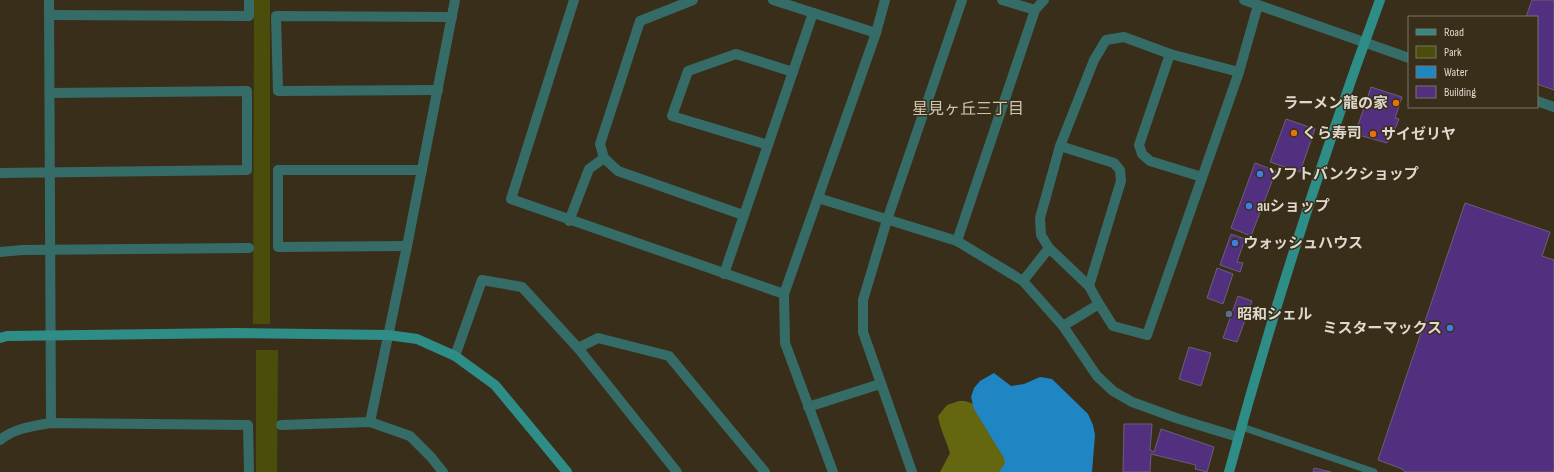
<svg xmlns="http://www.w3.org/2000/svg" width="1554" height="472" font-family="'Sofia Sans Condensed','Noto Sans JP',sans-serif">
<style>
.green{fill:#4b4d0a}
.forest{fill:#64670f}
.water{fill:#1f85c3}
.building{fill:#53307f;stroke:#686076}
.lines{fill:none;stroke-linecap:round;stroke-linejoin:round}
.lane{stroke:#366c68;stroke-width:7}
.street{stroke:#366c68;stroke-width:10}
.secondary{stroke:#2e8e87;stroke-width:10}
.food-dot{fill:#e8710a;stroke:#382e1a;stroke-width:1.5}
.shop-dot{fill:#3f7fe0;stroke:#382e1a;stroke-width:1.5}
.service-dot{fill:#5c6f8a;stroke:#382e1a;stroke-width:1.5}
.labels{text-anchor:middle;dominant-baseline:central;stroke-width:3;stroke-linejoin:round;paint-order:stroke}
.poi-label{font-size:15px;font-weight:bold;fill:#dfd8cc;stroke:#382e1a;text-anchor:start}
.neighbourhood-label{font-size:16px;fill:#d1c4ac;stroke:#382e1a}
</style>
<rect width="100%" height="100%" fill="#382e1a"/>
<g class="green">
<path d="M254,0h16v324h-17z"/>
<path d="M256,350h22l-1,122h-21z"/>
</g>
<path class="forest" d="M959,401h6l12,4 31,46 -3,21h-65l10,-19c-4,-13 -10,-24 -12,-37l9,-11z"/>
<path class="water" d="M994,373l17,13 13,-2 16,-7 12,2 36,35 5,11 2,10 -3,37h-93l6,-9 -1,-5 -30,-49 -3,-12 3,-9 6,-7z"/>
<g class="building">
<path d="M1532,0h22v90l-17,-6v-67h-11z"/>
<path d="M1371,87l31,10 -7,21 4,1 -4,10 -3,-1 -5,15 -32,-9z"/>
<path d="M1286,119l29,10 -15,43 -30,-10z"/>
<path d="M1255,163l21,8 -25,65 -20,-8z"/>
<path d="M1465,203l85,29 -8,24 12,4v212h-149l-3,-3 -24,-9z"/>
<path d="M1231,234l14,5 -8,23 6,1 -3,9 -20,-7z"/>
<path d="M1217,268l16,6 -10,30 -16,-6z"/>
<path d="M1238,296l14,5 -15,41 -14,-4z"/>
<path d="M1189,347l22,6 -10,33 -22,-7z"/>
<path d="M1124,424h28l-2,26 4,2 7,-23 53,18 -7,25 -12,-3 1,-4 -45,-11 -1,18h-27z"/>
<path d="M1314,468l17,4h-18z"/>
</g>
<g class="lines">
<path class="lane" d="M1242,427l132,45"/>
<g class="street">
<path d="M49,0l2,423"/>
<path d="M574,0l-63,199 273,95"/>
<path d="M693,0l-53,21 -40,123 4,14 14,13 125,44"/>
<path d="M773,0l103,33"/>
<path d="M1002,0l33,10"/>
<path d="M1244,0l165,58"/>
<path d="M49,15l200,1v-16"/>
<path d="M1170,54l-31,91 3,9 8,7 52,16"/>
<path d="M1239,72l-69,-18 -46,-17 -18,3 -12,20 -34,86 -20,72 1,17 8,13 40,38 10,18 14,22 34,9 92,-263 19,-67"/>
<path d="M438,90l-160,1 -2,-75 176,1"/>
<path d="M1537,101l17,6"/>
<path d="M768,145l-96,-29 16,-45 48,-17 57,18"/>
<path d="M1060,146l54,17 6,7 1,11 -32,105"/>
<path d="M0,173l247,-3v-79l-196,2"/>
<path d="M818,198l139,43 66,40 40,45 34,50 16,15 19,11 47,17 59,18"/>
<path d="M569,221l20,-52 15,-11"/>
<path d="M957,241l78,-231 9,-10"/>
<path d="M407,246l-129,1v-77h144"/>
<path d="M0,252l22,-2 227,-2"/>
<path d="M724,274l89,-261"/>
<path d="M1023,281l26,-33"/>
<path d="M1063,326l36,-22"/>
<path d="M578,348l20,-10 71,18 96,116"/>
<path d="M455,356l27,-76 40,7 56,61 99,124"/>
<path d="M808,407l72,-23"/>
<path d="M370,422l37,-176 48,-246"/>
<path d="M281,425l89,-3 40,14 21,21 12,15"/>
<path d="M0,440c15,-12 33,-14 51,-17l197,2 1,47"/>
<path d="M833,472l-48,-129 -1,-49 92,-261 9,-33"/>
<path d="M912,472l-49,-140v-32l24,-80 75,-220"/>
</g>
<g class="secondary">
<path d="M0,338l7,-2 229,-3 152,2 29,4 38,17 40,29 72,87"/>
<path d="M1229,472c43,-159 94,-317 151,-472"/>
</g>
</g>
<g class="food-dot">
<circle cx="1396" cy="103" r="4"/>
<circle cx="1294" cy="133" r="4"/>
<circle cx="1373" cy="134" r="4"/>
</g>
<g class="shop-dot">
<circle cx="1260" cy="174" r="4"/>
<circle cx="1249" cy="206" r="4"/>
<circle cx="1235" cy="243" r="4"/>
<circle cx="1450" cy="328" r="4"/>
</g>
<circle class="service-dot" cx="1229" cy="314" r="4"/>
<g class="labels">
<g class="poi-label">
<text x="1388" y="103" text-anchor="end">ラーメン龍の家</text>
<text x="1302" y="133">くら寿司</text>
<text x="1381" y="134">サイゼリヤ</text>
<text x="1268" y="174">ソフトバンクショップ</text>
<text x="1257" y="206">auショップ</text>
<text x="1243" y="243">ウォッシュハウス</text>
<text x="1237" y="314">昭和シェル</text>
<text x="1442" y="328" text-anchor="end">ミスターマックス</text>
</g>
<g class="neighbourhood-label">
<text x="968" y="109">星見ヶ丘三丁目</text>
</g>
</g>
<rect x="1408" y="16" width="130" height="92" fill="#382e1a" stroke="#7b7261"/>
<rect x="1416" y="29" width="20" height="6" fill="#2e8e87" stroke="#7b7261"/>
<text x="1444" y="36" font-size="12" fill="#dfd8cc">Road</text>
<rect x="1416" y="46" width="20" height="12" fill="#4b4d0a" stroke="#7b7261"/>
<text x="1444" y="56" font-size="12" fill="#dfd8cc">Park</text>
<rect x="1416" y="66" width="20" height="12" fill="#1f85c3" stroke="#7b7261"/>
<text x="1444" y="76" font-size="12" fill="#dfd8cc">Water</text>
<rect x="1416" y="86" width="20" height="12" fill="#53307f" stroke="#7b7261"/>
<text x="1444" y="96" font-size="12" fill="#dfd8cc">Building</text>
</svg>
